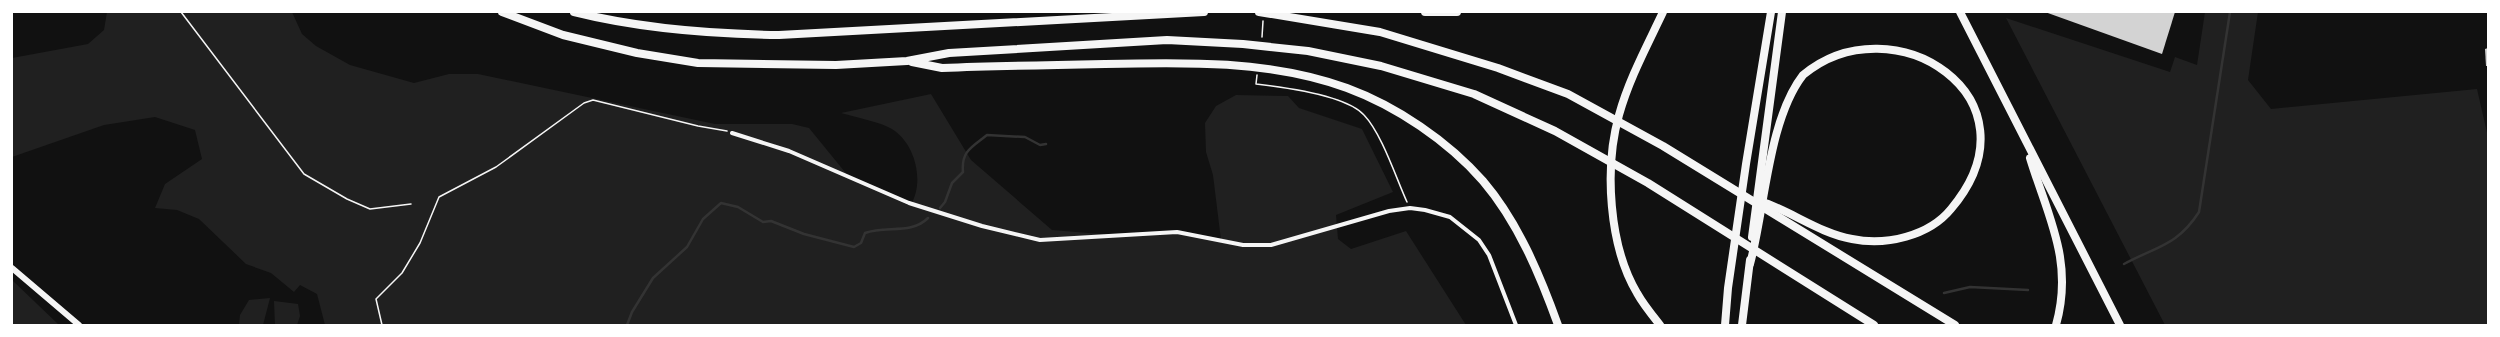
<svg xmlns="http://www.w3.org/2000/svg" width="2500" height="337" font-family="Signika,sans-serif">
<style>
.green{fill:#202020}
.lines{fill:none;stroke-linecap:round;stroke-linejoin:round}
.stream{stroke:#333;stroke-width:2.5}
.building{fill:#d3d3d3}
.path{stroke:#f5f5f5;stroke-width:1.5}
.minor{stroke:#f5f5f5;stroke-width:4}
.secondary{stroke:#f5f5f5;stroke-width:6}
.motorway{stroke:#f5f5f5;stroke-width:8}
</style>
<rect width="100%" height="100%" fill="#111"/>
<g class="green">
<path d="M107,12h185l10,22 14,12 34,19 64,18 35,-9h29l237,50h77l17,4 40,49 61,29c15,-23 6,-62 -18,-77 -12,-7 -37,-12 -51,-16l90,-19 40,66 81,70 73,6 54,-6 42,10 -8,-65 -7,-23 -1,-29 11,-17 20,-11 52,1 11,12 63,21 31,63 -57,23 2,24 13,10 55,-18 60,94h-1141l-8,-31 -17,-9 -6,7 -23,-19 -25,-9 -47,-45 -22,-9 -22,-2 10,-24 37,-25 -7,-29 -40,-13 -51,8 -92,32v-99l76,-14 16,-14z"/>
<path d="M2205,12h53l-10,68 23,29 206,-20 11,48v188h-323l-159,-307 164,54 5,-15 22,8z"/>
<path d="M12,280l47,45h-47z"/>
<path d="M270,298l-7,27h-24l1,-10 9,-15z"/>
<path d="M274,301l24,3 2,12 -3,9h-22z"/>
</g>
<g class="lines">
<g class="stream">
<path d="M940,208l5,-6 7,-19 11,-11c-2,-21 9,-25 24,-37l38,2 15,8 6,-1"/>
<path d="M2124,264c33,-18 53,-18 75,-52l31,-200"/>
<path d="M1944,293l26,-6 58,3"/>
<path d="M627,325l5,-13 21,-34 34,-31 16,-28 18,-16 17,4 25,15 8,-1 33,13 50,13 7,-4 4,-10c21,-8 46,2 63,-15"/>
</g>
</g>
<g class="building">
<path d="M2045,12h130l-13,42z"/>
<path d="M2488,48v18h-2l-1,-17z"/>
</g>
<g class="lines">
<g class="path">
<path d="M181,12l123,162 43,25 23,10 41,-5"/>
<path d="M1262,37l1,-16"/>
<path d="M1257,75l-1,9c27,3 90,11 108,31 18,19 32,63 43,87"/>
<path d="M382,325l-6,-26 26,-26 18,-30 19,-46 57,-30 88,-64 9,-3 105,26 29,5"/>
</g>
<path class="minor" d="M732,133l57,18 120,52 73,23 58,14 137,-8 66,13h28l118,-34 21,-3 15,2 25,7 29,23 10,15 27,70"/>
<path class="secondary" d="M12,268l67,57"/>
<g class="motorway">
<path d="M502,12l61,23 74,18 61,10 138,2 71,-4 42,-8 218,-13 76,4 65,7 73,15 93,28 81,37 93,52 226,142"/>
<path d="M574,12c68,17 136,22 205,23l425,-23"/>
<path d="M1259,12l121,20 118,36 70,26 95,52 292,179"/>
<path d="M1425,12h32"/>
<path d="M1960,12l160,313"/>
<path d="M912,62l30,6c54,-2 108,-3 163,-4 79,-2 166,-4 242,24 49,18 101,53 136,93 35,41 57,94 75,144"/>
<path d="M2030,158c18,59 44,103 26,167"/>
<path d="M1752,237l30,-225"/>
<path d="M1750,264c15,-55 18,-144 53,-189 90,-75 242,23 148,134 -22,27 -65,37 -99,30 -33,-6 -61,-28 -92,-38"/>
<path d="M1660,325c-8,-10 -17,-21 -23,-32 -28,-47 -33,-125 -18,-178 10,-36 28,-69 44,-103"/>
<path d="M1725,325l3,-37 18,-124 25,-152"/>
<path d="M1742,325l8,-65"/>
</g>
</g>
<rect width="2500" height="337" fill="none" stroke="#ffffff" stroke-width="26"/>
</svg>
